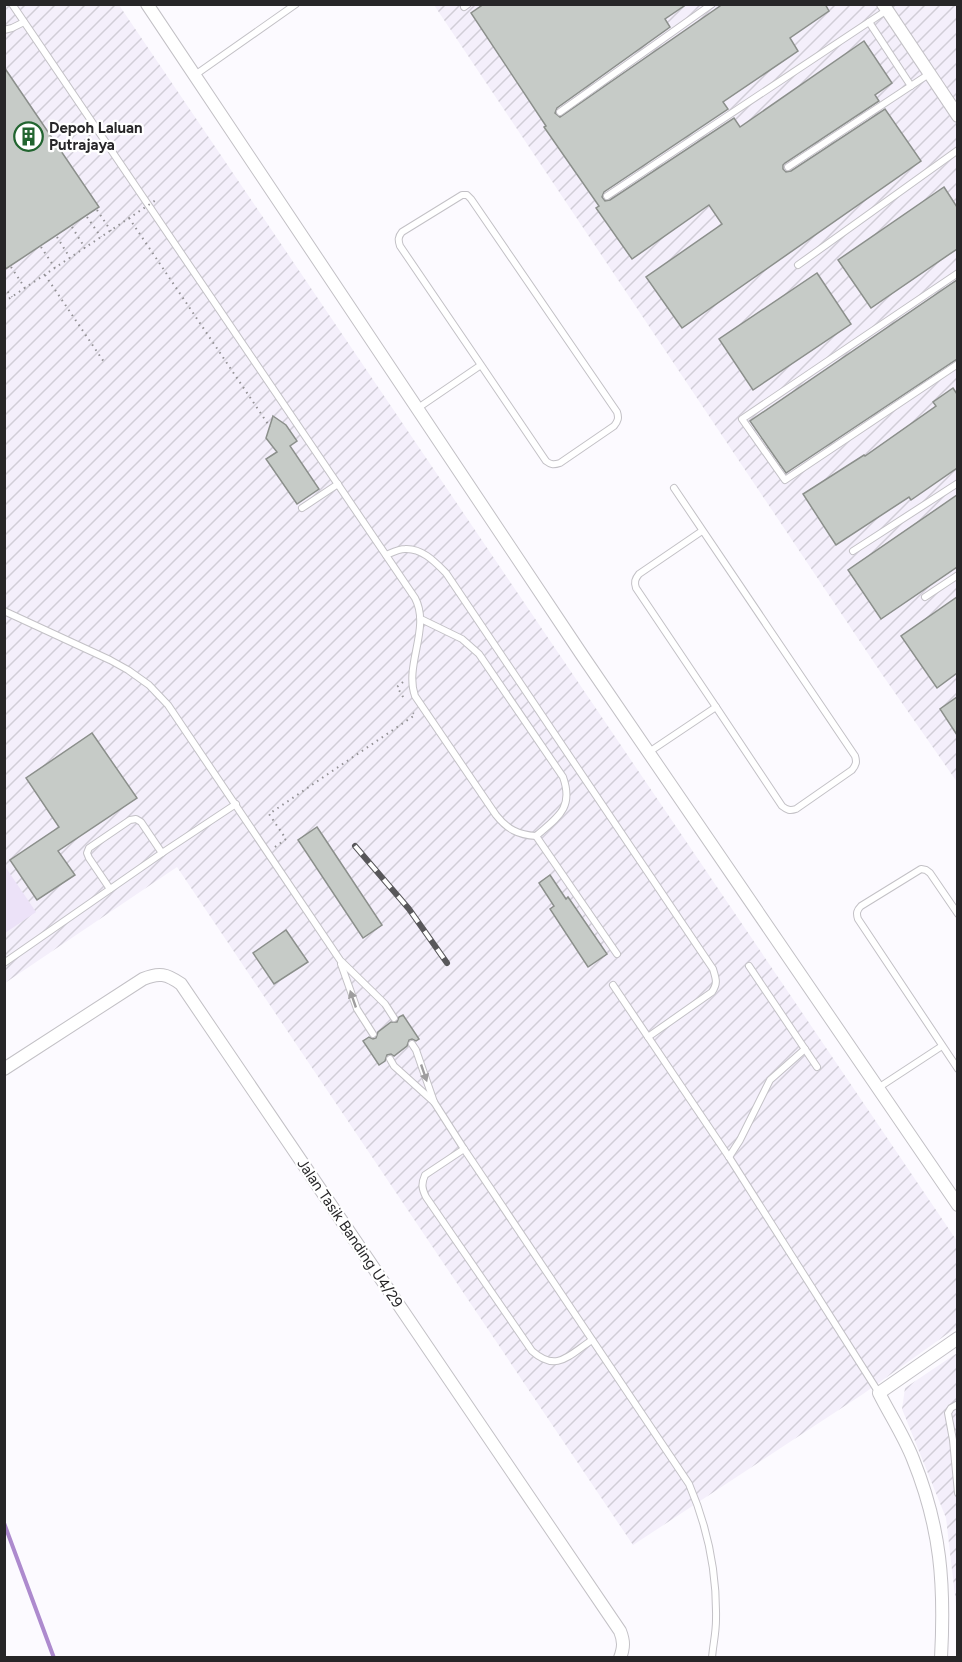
<svg xmlns="http://www.w3.org/2000/svg" width="962" height="1662" font-family="Figtree,sans-serif">
<style>
.industrial{fill:url(#industrial-furrows)}
.pitch{fill:#ece2f8}
.lines{fill:none;stroke-linecap:round;stroke-linejoin:round}
.stream{stroke:#ad8ace;stroke-width:4}
.building{fill:#c6cbc7;stroke:#8b8f8b;stroke-width:1.5}
.lane-casing{stroke:#c3c1c6;stroke-width:8}
.street-casing{stroke:#c3c1c6;stroke-width:14}
.path{stroke:#929094;stroke-width:2;stroke-dasharray:1.5 4.5;stroke-linecap:butt}
.lane{stroke:#fff;stroke-width:6}
.street{stroke:#fff;stroke-width:12}
.rail-casing{stroke:#58575a;stroke-width:6}
.rail{stroke:#fff;stroke-width:4;stroke-dasharray:11;stroke-linecap:butt}
.path-bridge{stroke:#929094;stroke-width:2;stroke-dasharray:1.5 4.5;stroke-linecap:butt}
.oneway{fill:#9e9d9e}
.labels{text-anchor:middle;dominant-baseline:central;stroke-width:4.5;stroke-linejoin:round;paint-order:stroke}
.poi-label{font-size:15px;font-weight:bold;fill:#272628;stroke:#fff;text-anchor:start}
.street-label{font-size:15px;fill:#272628;stroke:#fff}
</style>
<defs>
<pattern id="industrial-furrows" width="10" height="10" patternUnits="userSpaceOnUse" patternTransform="scale(1.5)"><rect width="10" height="10" fill="#f4effb"/><path d="M-1 1l2-2M0 10L10 0M9 11l2-2" fill="none" stroke="#d1cdd7"/></pattern>
</defs>
<rect width="100%" height="100%" fill="#fcfaff"/>
<g class="industrial">
<path d="M5,5h114l838,1236v86l-94,67 -230,151 -456,-678 -172,116z"/>
<path d="M434,5h523v777l-78,-112z"/>
<path d="M957,1353v260l-11,-95 -44,-109 3,-21z"/>
</g>
<path class="pitch" d="M4,865l32,47 -31,21h-1z"/>
<g class="lines">
<path class="stream" d="M4,1523l50,135"/>
</g>
<g class="building">
<path d="M484,4h203l-22,15 5,8 -113,81 -2,5 5,4 163,-113h102l4,7 -39,27 8,13 -75,51 5,7 -124,83 -2,5 3,4 5,-1 124,-82 6,9 124,-86 28,42 -17,12 4,6 -94,62 -2,2v4l3,3 5,-1 94,-62 36,52 -239,167 -36,-51 76,-53 -13,-19 -77,54 -36,-51 3,-2 -55,-79 2,-1 -75,-113z"/>
<path d="M4,67l95,140 -95,63z"/>
<path d="M944,187l13,20v42l-86,59 -33,-48z"/>
<path d="M817,273l34,51 -98,66 -34,-51z"/>
<path d="M957,280v79l-171,114 -36,-52z"/>
<path d="M953,388l4,6v74l-46,32 -2,-3 -73,48 -33,-51 61,-39 1,1 71,-50 -3,-4z"/>
<path d="M273,416l13,9 11,16 -7,5 29,43 -22,15 -31,-45 11,-7 -11,-14z"/>
<path d="M957,495v72l-76,52 -33,-49z"/>
<path d="M957,597v76l-20,15 -36,-52z"/>
<path d="M957,697v38l-17,-26z"/>
<path d="M92,733l45,65 -79,53 17,24 -38,25 -27,-40 49,-33 -33,-49z"/>
<path d="M317,827l65,98 -19,13 -65,-98z"/>
<path d="M550,875l16,24 2,-2 39,57 -19,13 -38,-58 4,-3 -15,-23z"/>
<path d="M286,930l22,32 -34,22 -21,-31z"/>
<path d="M403,1015l16,24 -3,2 -4,-2 -3,1 -2,6 -13,10 -3,-2 -4,1 -2,6 -6,4 -16,-24 6,-4 4,2 3,-1 2,-6 13,-10h6l2,-5z"/>
</g>
<g class="lines">
<defs>
<g id="lane">
<path d="M12,4l403,594c16,30 -11,67 0,98l81,119c11,14 22,20 40,21 22,-19 38,-28 27,-59l-84,-123 -17,-15 -41,-20"/>
<path d="M464,7l4,-3"/>
<path d="M869,22l42,64"/>
<path d="M4,30l8,-2 12,-6"/>
<path d="M195,75l101,-71"/>
<path d="M560,112l152,-108"/>
<path d="M788,167l141,-93"/>
<path d="M607,196l280,-186"/>
<path d="M798,265l160,-115"/>
<path d="M958,273l-216,146 43,61 173,-116"/>
<path d="M418,408l63,-43 -81,-119c-2,-6 -2,-9 2,-14l60,-37h5l4,4 146,213c2,6 1,9 -3,14l-54,37c-6,2 -9,2 -14,-2l-65,-96"/>
<path d="M674,488l181,268c2,6 1,9 -3,14l-56,39c-6,2 -9,1 -14,-3l-66,-99"/>
<path d="M302,508l36,-24"/>
<path d="M853,551l105,-68"/>
<path d="M386,555c5,-2 13,-6 19,-6 17,-1 30,13 41,24l267,396c3,10 5,14 -1,23l-64,45"/>
<path d="M925,597l33,-22"/>
<path d="M4,611l106,49 18,10 21,15 19,20 172,255 45,44 9,14"/>
<path d="M649,752l67,-45 -80,-119c-2,-6 -1,-9 3,-14l63,-43"/>
<path d="M536,836l81,118"/>
<path d="M110,889l-21,-31 -2,-5 2,-5 41,-28 6,-1 5,3 21,31"/>
<path d="M958,914l-28,-41 -4,-3 -5,-1 -60,37c-4,4 -5,7 -3,13l100,150"/>
<path d="M4,963l158,-110 74,-49"/>
<path d="M341,964l16,45 16,25"/>
<path d="M749,966l68,101"/>
<path d="M613,985l116,172 150,236"/>
<path d="M412,1044l4,6 18,52 30,47 225,335c19,44 28,88 27,136 0,13 -3,25 -4,38"/>
<path d="M390,1059l4,7 40,36"/>
<path d="M878,1088l64,-42"/>
<path d="M464,1149l-39,26c-4,9 -3,14 1,22l106,154c25,22 37,4 60,-11"/>
<path d="M729,1157l11,-17 30,-60 35,-31"/>
<path d="M958,1404l-7,4 -3,5 5,27 5,53"/>
</g>
<g id="street">
<path d="M147,4l435,651 376,550"/>
<path d="M883,4l75,112"/>
<path d="M4,1069l139,-90c16,-7 24,-5 38,5l439,647c4,10 4,16 0,27"/>
<path d="M941,1658c4,-74 0,-130 -28,-199 -9,-23 -23,-44 -34,-66l79,-55"/>
</g>
</defs>
<use href="#lane" class="lane-casing"/>
<use href="#street" class="street-casing"/>
<g class="path">
<path d="M97,210l14,21"/>
<path d="M87,217l14,20"/>
<path d="M129,218l141,209"/>
<path d="M72,227l13,21"/>
<path d="M57,237l13,21"/>
<path d="M41,247l14,21"/>
<path d="M11,267l14,21"/>
<path d="M45,275l59,87"/>
<path d="M4,287l8,10"/>
<path d="M403,682l-6,5 8,13"/>
<path d="M275,847l11,-8 -17,-25 146,-99 -2,-2"/>
</g>
<use href="#lane" class="lane"/>
<use href="#street" class="street"/>
<defs>
<path id="rail" d="M355,846l54,63 38,54"/>
</defs>
<use href="#rail" class="rail-casing"/>
<use href="#rail" class="rail"/>
<path class="path-bridge" d="M4,302l152,-102"/>
</g>
<defs><path id="oneway-solid" d="M-6-.8H1V-3.2L6.5 0L1 3.2V.8H-6Z" transform="scale(1.5)"/></defs>
<g class="oneway">
<use href="#oneway-solid" transform="translate(353 999) rotate(-109)"/>
<use href="#oneway-solid" transform="translate(424 1073) rotate(71)"/>
</g>
<defs>
<symbol id="building-ring" viewBox="-11 -11 22 22"><circle r="9.5" fill="#fff" stroke="#226530" stroke-width="1.5"/><path d="M-4-6H4V6H1V3H-1V6H-4ZM-2.5-4.3h1.7v1.8h-1.7ZM.8-4.3h1.7v1.8H.8ZM-2.5-1h1.7V.8h-1.7ZM.8-1h1.7V.8H.8Z" fill="#226530"/></symbol>
</defs>
<g fill-rule="evenodd">
<use href="#building-ring" x="12" y="120" width="33" height="33"/>
</g>
<g class="labels">
<g class="poi-label">
<text x="49" y="128">Depoh Laluan<tspan x="49" dy="17">Putrajaya</tspan></text>
</g>
<g class="street-label">
<text transform="translate(350 1233) rotate(56)">Jalan Tasik Banding U4/29</text>
</g>
</g>
<rect width="962" height="1662" fill="none" stroke="#272628" stroke-width="12"/>
</svg>
